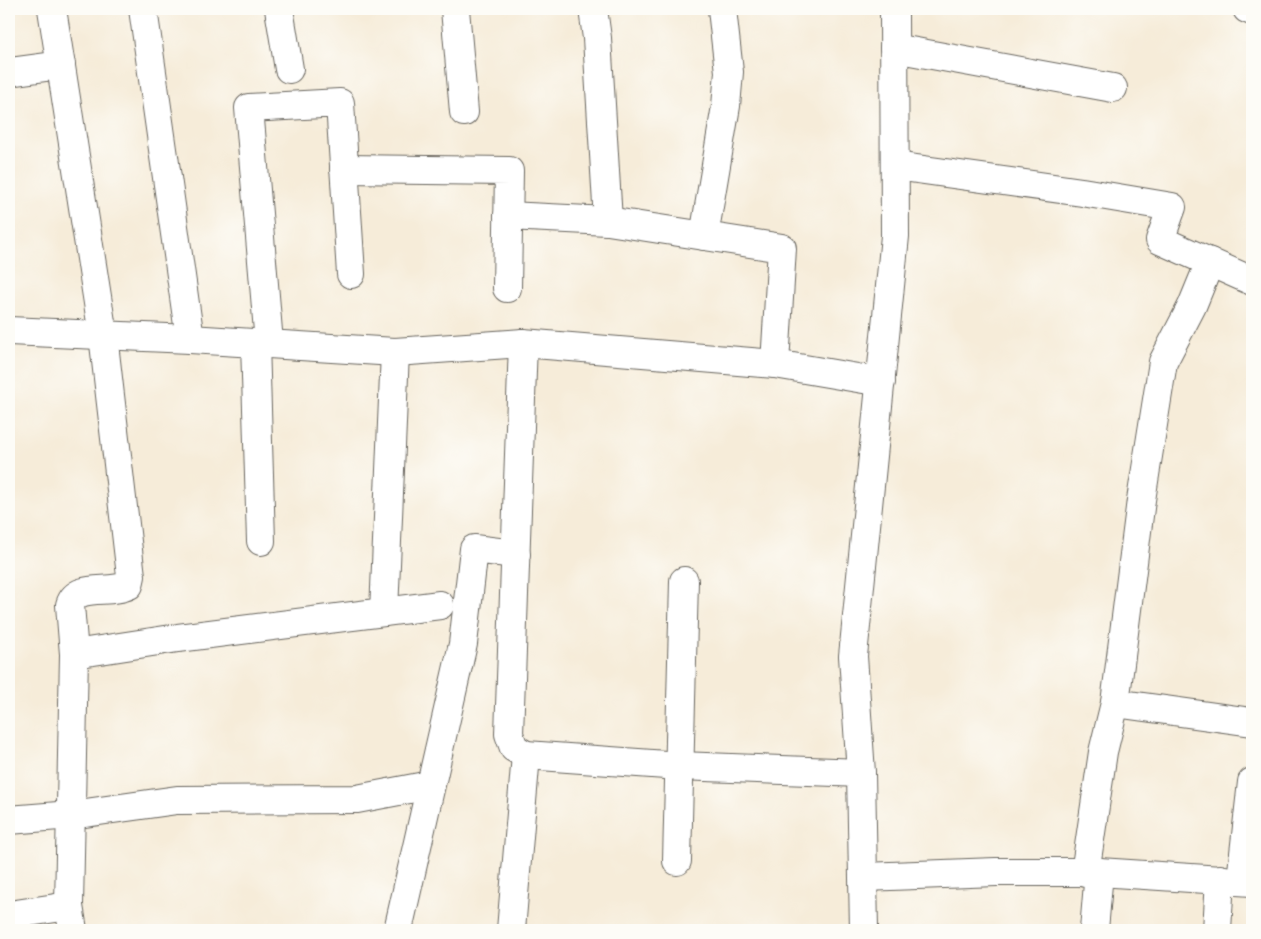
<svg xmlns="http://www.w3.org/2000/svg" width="1261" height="939" font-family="'Shantell Sans',sans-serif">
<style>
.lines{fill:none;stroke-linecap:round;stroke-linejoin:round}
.minor-casing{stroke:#68655e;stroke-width:30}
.minor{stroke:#fff;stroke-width:28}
</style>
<rect width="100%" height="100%" fill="#fdfcf7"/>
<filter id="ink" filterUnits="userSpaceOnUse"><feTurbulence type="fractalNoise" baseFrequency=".02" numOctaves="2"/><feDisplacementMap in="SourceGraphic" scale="10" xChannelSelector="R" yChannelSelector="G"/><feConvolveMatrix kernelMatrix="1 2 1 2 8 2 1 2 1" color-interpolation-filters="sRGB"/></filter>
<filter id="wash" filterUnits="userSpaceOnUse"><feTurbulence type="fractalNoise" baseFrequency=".0096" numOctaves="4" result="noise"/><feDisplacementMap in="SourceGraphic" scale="20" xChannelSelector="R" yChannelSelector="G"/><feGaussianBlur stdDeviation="1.12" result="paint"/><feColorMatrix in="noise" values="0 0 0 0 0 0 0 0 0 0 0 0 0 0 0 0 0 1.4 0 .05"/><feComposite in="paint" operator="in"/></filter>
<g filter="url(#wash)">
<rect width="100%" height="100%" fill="#f6ecd9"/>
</g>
<g filter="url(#ink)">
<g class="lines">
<defs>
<g id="minor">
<path d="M52,9l51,326 28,241 -2,9c-20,10 -52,-3 -59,20l4,49 -5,252 4,24"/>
<path d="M143,9l47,330"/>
<path d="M279,9l10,60"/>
<path d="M455,9l9,103"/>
<path d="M593,9l4,29 11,183"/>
<path d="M1247,9l5,2"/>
<path d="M894,48l219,40"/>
<path d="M9,72l52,-7"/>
<path d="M895,166l187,26 90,15 -12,33 92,41"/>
<path d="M344,169l165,2 -2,117"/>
<path d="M508,216l100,5 174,27 -7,116"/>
<path d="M704,236l22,-130 3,-34 -7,-63"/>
<path d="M1210,262l-18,44 -29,56 -22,138 -26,203 137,19"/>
<path d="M9,331l181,8 205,13 128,-9 252,21 106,18"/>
<path d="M255,343l6,198"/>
<path d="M269,343l-20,-235 91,-5 11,171"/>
<path d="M523,343l-14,391 5,14 12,7 154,11 181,7"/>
<path d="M384,612l11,-260"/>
<path d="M74,654l104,-16 262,-33"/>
<path d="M9,820l62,-5 106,-15 180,-1 73,-14"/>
<path d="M677,861l7,-280"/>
<path d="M1085,873l18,-121 12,-49"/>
<path d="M864,877l132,-5h103l153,10"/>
<path d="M1241,880l11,-98"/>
<path d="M9,915l60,-9"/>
<path d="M398,930l65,-286 11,-95 42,5"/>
<path d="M511,930l15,-175"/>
<path d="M864,930l-3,-157 -8,-117 42,-420 -1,-227"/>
<path d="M1094,930l5,-58"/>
<path d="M1217,930l3,-51"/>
</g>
</defs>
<use href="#minor" class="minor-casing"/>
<use href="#minor" class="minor"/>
</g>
</g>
<rect width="1261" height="939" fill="none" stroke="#fdfcf7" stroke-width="30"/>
</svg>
